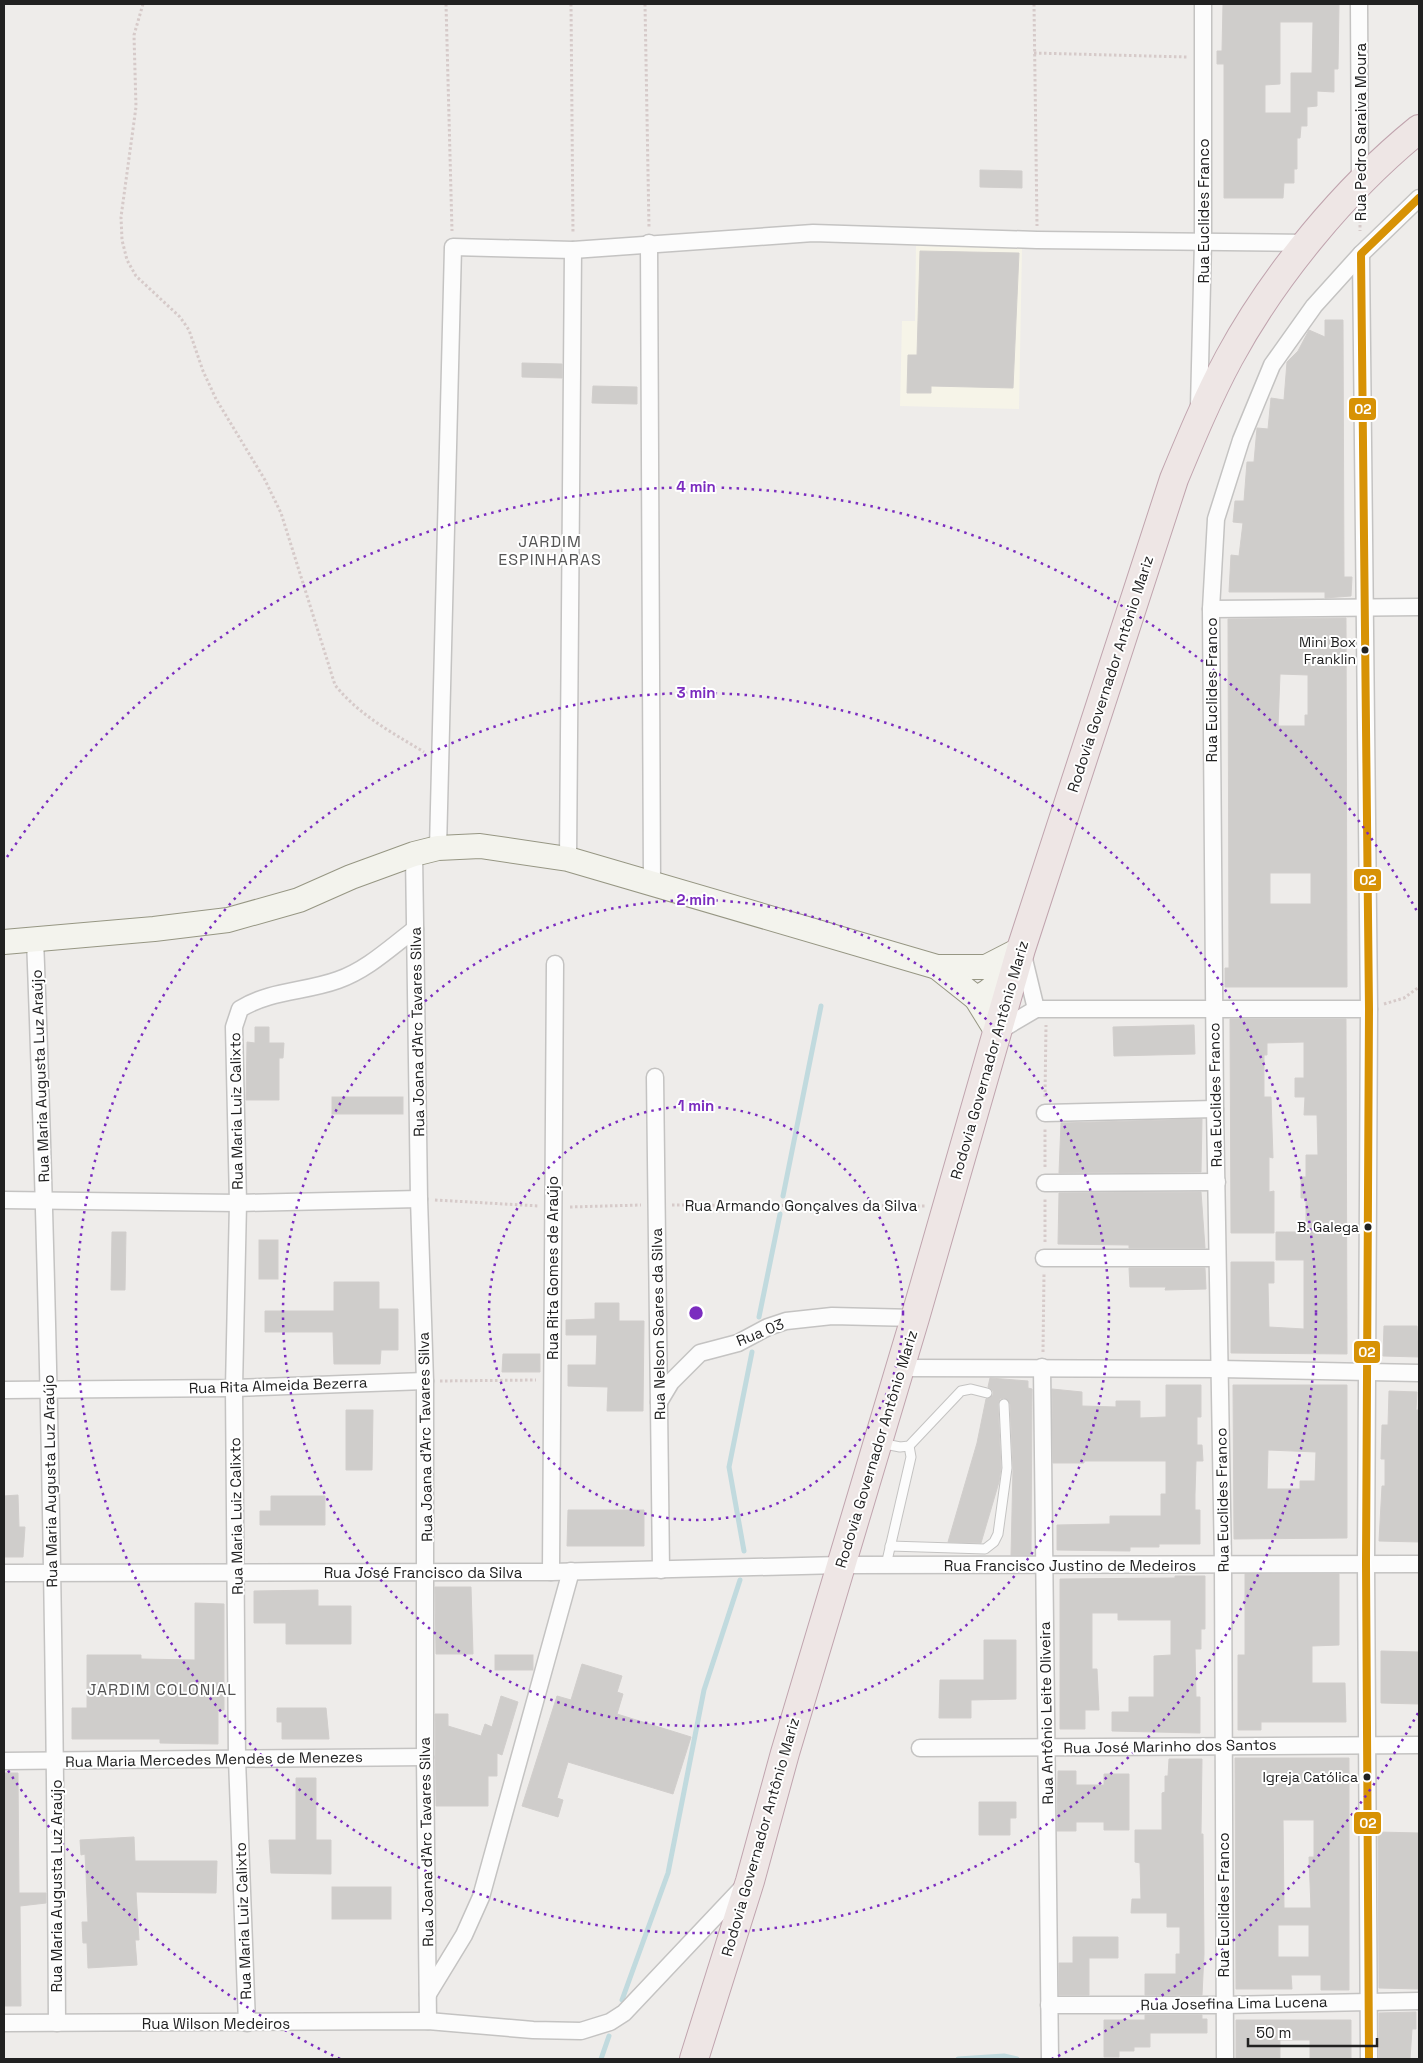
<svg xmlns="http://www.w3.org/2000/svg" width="1423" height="2063" font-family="'Space Grotesk',sans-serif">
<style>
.education{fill:#f6f4e8}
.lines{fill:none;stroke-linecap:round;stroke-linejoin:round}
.stream{stroke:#c1dade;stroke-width:5}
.building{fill:#cfcdcb;stroke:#d1cecc;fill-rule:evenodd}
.service-casing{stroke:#c4c3c2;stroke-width:11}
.minor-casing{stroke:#c4c3c2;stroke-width:19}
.secondary-casing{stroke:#969683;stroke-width:26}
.trunk-casing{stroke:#c0a4ae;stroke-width:30}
.path{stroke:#d6cac9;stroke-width:3;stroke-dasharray:2.5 2.5;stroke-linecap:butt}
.service{stroke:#fcfcfc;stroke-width:9}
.minor{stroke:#fcfcfc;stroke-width:16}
.secondary{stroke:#f3f3ed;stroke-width:24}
.trunk{stroke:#eee6e5;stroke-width:28}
.bus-1-casing{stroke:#fff;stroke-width:11}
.bus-1{stroke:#d79205;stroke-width:8}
.ring{fill:none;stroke:#7b2cbf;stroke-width:2.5;stroke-dasharray:2.5 5}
.bus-dot{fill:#212121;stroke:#fff;stroke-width:2}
.labels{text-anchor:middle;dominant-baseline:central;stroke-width:4;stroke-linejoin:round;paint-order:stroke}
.bus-label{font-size:14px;fill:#212121;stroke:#fff;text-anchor:end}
.street-label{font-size:15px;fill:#212121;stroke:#fff}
.neighbourhood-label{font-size:16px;letter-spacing:1px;fill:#545454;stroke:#fff}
.centre{fill:#7b2cbf;stroke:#fff;stroke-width:2.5}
.ring-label{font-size:15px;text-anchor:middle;font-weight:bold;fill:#7b2cbf;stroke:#fff;stroke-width:4;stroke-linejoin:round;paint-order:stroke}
.line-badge{stroke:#fff;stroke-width:2}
.badge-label{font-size:14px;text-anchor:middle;font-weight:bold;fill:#fff}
</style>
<rect width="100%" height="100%" fill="#eeecea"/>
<path class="education" d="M916,246l106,2 -3,161 -119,-3 2,-85h13z"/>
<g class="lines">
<g class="stream">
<path d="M783,1196l38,-190"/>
<path d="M759,1317l21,-103"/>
<path d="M744,1551l-15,-84 23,-115"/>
<path d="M622,2000l46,-127 36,-183 36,-110"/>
<path d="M601,2059l8,-23"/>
<path d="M958,2059l46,-3 13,3"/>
</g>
</g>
<g class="building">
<path d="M1223,4h116l-1,65h-4v23l-17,-1v15l-10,1v19h-6l-1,12h-3v31h-3v14h-10l-1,15h-59v-134h-7v-13h5zM1280,22h33l-1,51h-21v40h-26v-28l15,-1z"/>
<path d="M980,170l42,1v17l-42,-1z"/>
<path d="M920,251l99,2 -6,135 -82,-2v7h-24l1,-38h9z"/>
<path d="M1325,320h18l1,257h8l-1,19 -26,2v-6h-96l2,-37 8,1 4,-33 -10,-1 2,-21h9l3,-39h7l3,-34 11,1 3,-31 13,2 3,-38 11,-11 11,-21 16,7z"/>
<path d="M522,363l40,1v14l-40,-1z"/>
<path d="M593,386l44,1v17l-45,-1z"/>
<path d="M1346,618l1,369h-122v-19h4l-1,-349zM1280,674l28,1v40h-3v11h-27zM1270,873h41v31h-41z"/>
<path d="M1230,1019h116l1,335 -116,-1v-91h43v21h-6l1,44 35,2v-69h-28v-28h30v-34h-5v-21h5v-22h12l-1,-40h-13l1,-18h-10v-19h9v-36l-37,1v12h-3v42h7l2,61 -4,-1v35l5,-1v42h-43z"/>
<path d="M1194,1025l1,29 -81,2 -1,-29z"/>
<path d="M255,1027h14v16h15l-1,15h-4v42h-33l1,-58 8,1z"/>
<rect x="332" y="1097" width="71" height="17"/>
<path d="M1202,1119l-1,53 -142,1 2,-50z"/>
<path d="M1201,1192l4,56h-76v-3l-71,-1 1,-51z"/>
<path d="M112,1232h14l-1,58h-14z"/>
<rect x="259" y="1240" width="19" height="39"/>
<path d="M1129,1268h76l1,21 -41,1 1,-3h-36z"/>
<path d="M334,1282h45v27h19v41h-17l-1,14h-46l-1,-32h-68v-21h69z"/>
<path d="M595,1303h24v18h25l-1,90h-36l1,-24 -40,-1v-21h28l1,-30h-31v-15l29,-1z"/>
<path d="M1384,1326h33l2,31 -36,-1z"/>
<path d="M503,1354h37v18h-38z"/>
<path d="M990,1378l38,3v7l4,1 -1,166h-20l2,-87 -3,-64 -6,-6 -4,1 -2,5 3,64 -2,14 -18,61 -33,-1 29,-99 9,-44 7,-4v-4l-5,-4z"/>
<path d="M1166,1385h35v32h-4v28h5l1,16h-7l-1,33v16h5v34h-41v3h-29v4l-73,-1v-25l53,-1v-8h51v-22h5v-33h-82v2h-31l-1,-74 30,3v14l34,1v-6h24v17l26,-1z"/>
<path d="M1233,1385h114v153l-113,1zM1268,1450l48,2 -1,29h-15v8h-33z"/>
<path d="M1389,1391l28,1 -1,18h3v132l-40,-1 3,-55h3v-27h-4l1,-34h6z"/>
<path d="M346,1410h27l-1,60h-26z"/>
<path d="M18,1495l1,32h6l-2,30h-19v-61z"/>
<path d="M271,1496h54v29h-65v-14h11z"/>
<path d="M568,1510h76v36h-77z"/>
<path d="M1245,1574h94v71l-27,1v37h33l1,39h-85v8h-23v-75h7z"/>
<path d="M1175,1576h30v53h-4v20h-6l1,48h4v36l-88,-2v-19h17v-15h25v-41l17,-1v-35h-53v-7h-26v56h5l2,41h-14v19h-25v-150l115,-1z"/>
<path d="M435,1587h36l2,67h-37z"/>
<path d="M318,1590v16h33v38h-65v-21h-32v-32z"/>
<path d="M195,1603l29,1v106h-6v34l-58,-1v-4h-88v-31h15v-53h54v4l54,1z"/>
<path d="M984,1640h32v59l-45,1v18h-32l1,-38h44z"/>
<path d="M1381,1651l38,1v52l-38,-1z"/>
<rect x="495" y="1655" width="38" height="15"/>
<path d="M582,1664l40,12 -5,16 6,2 -6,20 74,23 -18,57 -105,-32 -11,36 6,2 -5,17 -36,-11 35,-110 14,4z"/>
<path d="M501,1696l17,6 -16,53 -5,-2v23h-9v30h-52l-1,-92h13v12l33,10 4,-12 7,3z"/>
<path d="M277,1708h49l3,31h-47v-17h-5z"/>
<path d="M1235,1758h114v232h-28v-15h-30l1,14h-56zM1283,1820h31v37h-5l2,51h-27zM1278,1925h31v32h-31z"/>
<path d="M1169,1759h33l-1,75h2l1,120 -2,41h-57v-21h31v-20h4v-27h-13v-14h-36l1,-14h9l-1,-36 -5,-1v-32h27v-37l3,-1v-16h3z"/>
<path d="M1058,1771h18v14h28v-11h25v56h-25v-8h-28v9h-19z"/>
<path d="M4,1773h14l1,120h27v10l-26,3 1,100h-17z"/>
<path d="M296,1778h20v62h15v34l-60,-1 -2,-33h27z"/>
<path d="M979,1802h37v16h-6v17h-31z"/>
<path d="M1378,1832l41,1v156l-40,-1z"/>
<path d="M134,1837l1,24h82l-1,32 -80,-1 3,48h-4l2,25 -49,3 -1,-25h-4l-1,-21h6l-2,-49 -1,-19 -4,1 -1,-15z"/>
<rect x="332" y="1887" width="59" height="32"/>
<path d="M1073,1937h45v21h-29v37h-30v-32h14z"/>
<path d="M1416,2012v17h-4l-2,30h-31v-46z"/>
<path d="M1145,2015h57v4h5v14h-57v14h-16v4h-15v6h-15v-37h41z"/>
<path d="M1236,2020h115v39h-41v-19h-30v18l-2,1h-42z"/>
</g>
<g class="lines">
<defs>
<g id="service">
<path d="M880,1443l20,4 9,-1 52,-55 10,-2 16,4"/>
<path d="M890,1546l95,3 9,-7 4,-8 9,-66 -3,-64"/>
<path d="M886,1565l25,-108 -2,-11"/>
</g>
<g id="minor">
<path d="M1359,4l1,180"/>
<path d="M649,243l3,641"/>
<path d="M1361,254l8,755 -3,554 3,496"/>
<path d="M1199,407l4,-165v-238"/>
<path d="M1211,609l208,-2"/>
<path d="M438,848l15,-601 120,3 240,-17 224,7 271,3"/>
<path d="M414,854l5,345 6,182v376l3,264"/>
<path d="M568,859l5,-609"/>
<path d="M35,939c14,361 20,723 22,1084"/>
<path d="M1023,955l13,54"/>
<path d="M997,1032l39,-23h333"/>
<path d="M655,1077l6,493"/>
<path d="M1045,1113l170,-4"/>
<path d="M1045,1183l172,-1"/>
<path d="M4,1200l234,3 181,-4"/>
<path d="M1044,1258h173"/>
<path d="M1042,1367l8,692"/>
<path d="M900,1368l320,1 199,4"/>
<path d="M4,1390l230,-2 191,-7"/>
<path d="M659,1402l12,-20 29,-29 38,-10 30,-16 18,-6 46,-5 83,2"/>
<path d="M551,1572l4,-608"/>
<path d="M4,1573l547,-1 290,-7 578,-1"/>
<path d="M920,1748l499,-3"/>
<path d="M4,1761l421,-4"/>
<path d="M428,1994l36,-59 17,-38 90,-326"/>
<path d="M1049,2005h175l195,-4"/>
<path d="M4,2023l424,-2 105,9 48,1 29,-9 14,-9 120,-127"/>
<path d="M247,2023l-10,-264 -3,-371 4,-185 -4,-176 6,-18c31,-19 65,-17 98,-29 29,-10 53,-33 77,-51"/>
<path d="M1225,2059l-2,-495 -8,-455 -4,-500 5,-90 25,-79 31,-75 42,-59 47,-52 58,-56"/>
</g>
<g id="secondary">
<path d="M4,942l150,-13 74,-9 71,-20 52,-23 63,-23 24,-6 42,-2 88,13 369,108h49l35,-18"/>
<path d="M937,967l39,31 21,34"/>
<path d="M976,998c19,-8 28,-22 39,-39"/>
</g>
<path id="trunk" d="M694,2059l56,-178 35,-128 130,-435 106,-369 153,-470c17,-41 34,-82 55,-121 45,-83 116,-169 190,-229"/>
</defs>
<use href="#service" class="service-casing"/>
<use href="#minor" class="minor-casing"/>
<use href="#secondary" class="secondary-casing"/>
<use href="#trunk" class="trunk-casing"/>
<g class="path">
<path d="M143,4l-9,31 2,72 -15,110 1,23 5,20 9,16 44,41 9,13 14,41 13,28 49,81 16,33 54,172c24,30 56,47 89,67"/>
<path d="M446,4l6,227"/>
<path d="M571,4l2,230"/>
<path d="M645,4l4,224"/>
<path d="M1034,4l3,222"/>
<path d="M1034,53l153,4"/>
<path d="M1360,215v16"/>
<path d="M1384,1004l20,-6 15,-11"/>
<path d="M1045,1097l1,-72"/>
<path d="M1045,1167v-39"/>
<path d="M435,1200l104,6"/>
<path d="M672,1205l254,1"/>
<path d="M570,1207l71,-2"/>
<path d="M1045,1242v-44"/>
<path d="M1043,1352l1,-79"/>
<path d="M440,1381l96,-1"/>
</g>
<use href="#service" class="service"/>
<use href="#minor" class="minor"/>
<use href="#secondary" class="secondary"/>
<use href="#trunk" class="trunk"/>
<defs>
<path id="bus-1" d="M1369,2059l-3,-496 3,-554 -8,-755 58,-56"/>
</defs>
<use href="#bus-1" class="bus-1-casing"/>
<use href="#bus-1" class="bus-1"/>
</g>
<g class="ring">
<circle cx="696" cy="1313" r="207"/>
<circle cx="696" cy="1313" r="413"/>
<circle cx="696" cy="1313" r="620"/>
<path d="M1418 1713A826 826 0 0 1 1052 2059M340 2059A826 826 0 0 1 7 1769M7 857A826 826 0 0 1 1418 913"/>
</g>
<g class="bus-dot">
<circle cx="1365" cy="650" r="4.5"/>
<circle cx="1368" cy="1227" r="4.5"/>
<circle cx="1367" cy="1777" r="4.5"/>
</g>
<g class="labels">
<g class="bus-label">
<text x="1356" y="642">Mini Box<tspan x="1356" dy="17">Franklin</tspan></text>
<text x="1359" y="1227">B. Galega</text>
<text x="1358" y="1777">Igreja Católica</text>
</g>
<g class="street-label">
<text transform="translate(1360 132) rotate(-90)">Rua Pedro Saraiva Moura</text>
<text transform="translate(1203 211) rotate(-90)">Rua Euclides Franco</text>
<text transform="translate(1110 674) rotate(-72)">Rodovia Governador Antônio Mariz</text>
<text transform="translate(1211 690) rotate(-90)">Rua Euclides Franco</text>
<text transform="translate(417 1032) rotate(-91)">Rua Joana d'Arc Tavares Silva</text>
<text transform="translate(989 1060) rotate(-74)">Rodovia Governador Antônio Mariz</text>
<text transform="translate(40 1076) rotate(-92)">Rua Maria Augusta Luz Araújo</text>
<text transform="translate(1215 1095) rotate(-91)">Rua Euclides Franco</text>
<text transform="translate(236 1111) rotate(-91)">Rua Maria Luiz Calixto</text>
<text x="801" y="1205">Rua Armando Gonçalves da Silva</text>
<text transform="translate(552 1268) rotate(-90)">Rua Rita Gomes de Araújo</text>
<text transform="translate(658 1324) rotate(-91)">Rua Nelson Soares da Silva</text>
<text transform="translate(760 1332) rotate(-22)">Rua 03</text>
<text transform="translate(278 1385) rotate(-2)">Rua Rita Almeida Bezerra</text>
<text transform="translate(425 1437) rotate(-91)">Rua Joana d'Arc Tavares Silva</text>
<text transform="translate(876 1449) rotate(-73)">Rodovia Governador Antônio Mariz</text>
<text transform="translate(50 1481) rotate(-91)">Rua Maria Augusta Luz Araújo</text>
<text transform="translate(1222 1500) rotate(-91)">Rua Euclides Franco</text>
<text transform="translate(236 1516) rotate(-91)">Rua Maria Luiz Calixto</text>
<text x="1070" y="1565">Rua Francisco Justino de Medeiros</text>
<text x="423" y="1572">Rua José Francisco da Silva</text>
<text transform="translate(1046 1713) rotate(-91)">Rua Antônio Leite Oliveira</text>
<text transform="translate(1170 1746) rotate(-1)">Rua José Marinho dos Santos</text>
<text transform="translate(214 1759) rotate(-1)">Rua Maria Mercedes Mendes de Menezes</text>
<text transform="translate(760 1837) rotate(-74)">Rodovia Governador Antônio Mariz</text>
<text transform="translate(426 1842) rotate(-91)">Rua Joana d'Arc Tavares Silva</text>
<text transform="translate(56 1886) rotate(-90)">Rua Maria Augusta Luz Araújo</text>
<text transform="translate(1223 1905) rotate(-90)">Rua Euclides Franco</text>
<text transform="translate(243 1921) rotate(-92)">Rua Maria Luiz Calixto</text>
<text transform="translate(1234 2003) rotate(-1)">Rua Josefina Lima Lucena</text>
<text x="216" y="2023">Rua Wilson Medeiros</text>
</g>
<g class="neighbourhood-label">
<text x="550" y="541">JARDIM<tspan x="550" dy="18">ESPINHARAS</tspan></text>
<text x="162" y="1689">JARDIM COLONIAL</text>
</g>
</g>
<circle cx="696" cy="1313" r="8" class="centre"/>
<g class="ring-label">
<text x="696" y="492">4 min</text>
<text x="696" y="698">3 min</text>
<text x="696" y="905">2 min</text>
<text x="696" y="1111">1 min</text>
</g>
<g class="line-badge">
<rect x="1348" y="397" width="29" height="24" rx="5" fill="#d79205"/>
<rect x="1353" y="868" width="29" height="24" rx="5" fill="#d79205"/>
<rect x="1353" y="1340" width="28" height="24" rx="5" fill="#d79205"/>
<rect x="1353" y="1811" width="29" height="24" rx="5" fill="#d79205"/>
</g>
<g class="badge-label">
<text x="1363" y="414">02</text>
<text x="1368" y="885">02</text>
<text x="1367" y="1357">02</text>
<text x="1368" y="1828">02</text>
</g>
<rect width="1423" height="2063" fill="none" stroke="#212121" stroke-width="10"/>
<path d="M1248 2038v8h129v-8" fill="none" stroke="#212121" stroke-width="2.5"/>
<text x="1256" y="2038" font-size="15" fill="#212121" stroke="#ffffff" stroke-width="4" paint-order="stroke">50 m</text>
</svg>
